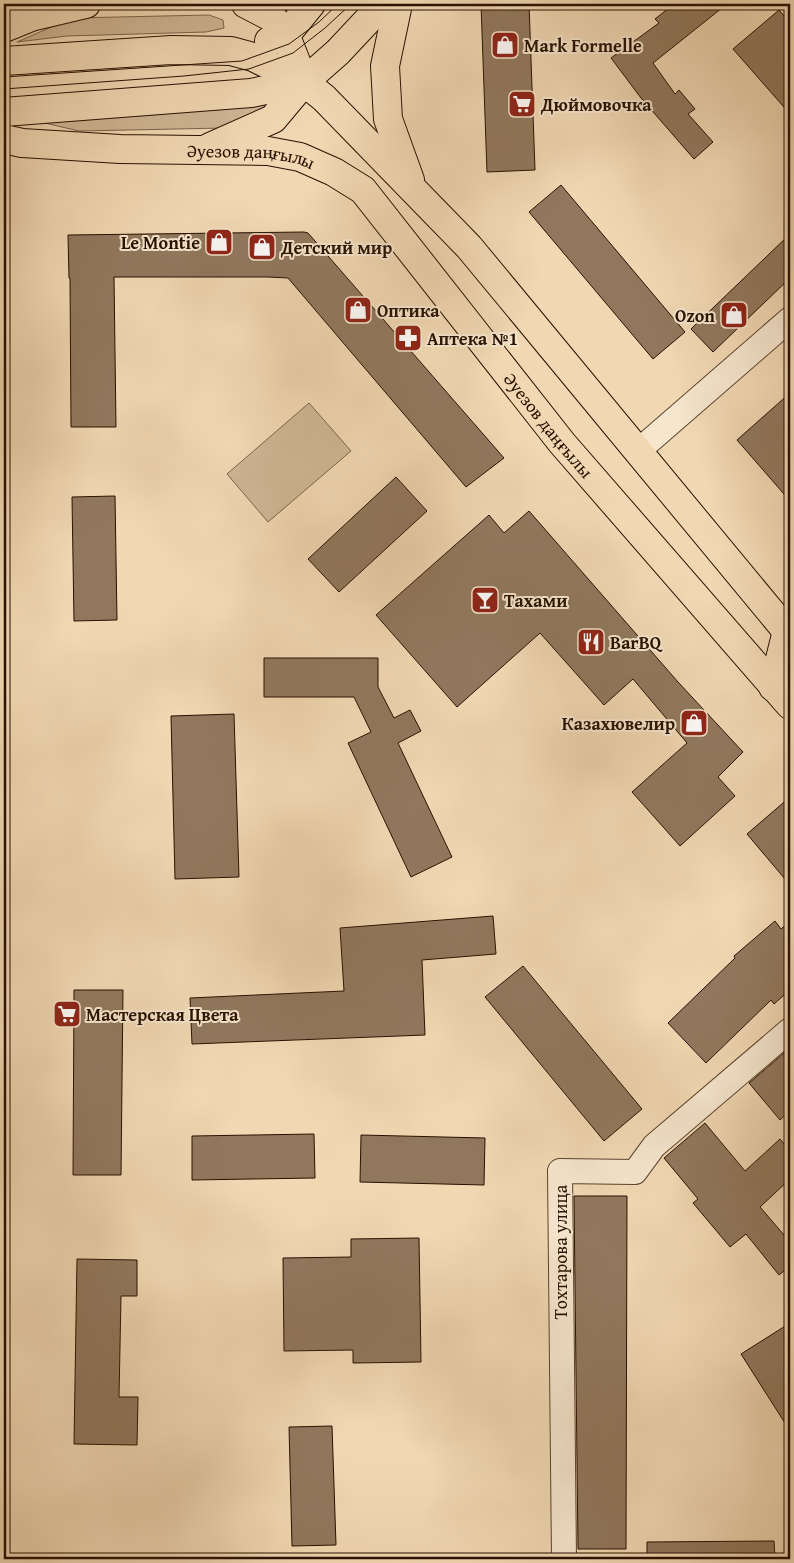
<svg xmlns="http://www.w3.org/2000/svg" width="794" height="1563" font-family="'Gentium Book Plus',serif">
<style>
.green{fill:#cfb695;stroke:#7c644a}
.building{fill:#91785d;stroke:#281100}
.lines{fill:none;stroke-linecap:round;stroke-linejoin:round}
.minor-casing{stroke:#5a432d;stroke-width:26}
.major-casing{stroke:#281100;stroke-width:30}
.minor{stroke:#f6e6ce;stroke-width:24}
.major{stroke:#f1d8b3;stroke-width:28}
.tram{stroke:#281100;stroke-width:1}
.labels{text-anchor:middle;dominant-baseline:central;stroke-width:4;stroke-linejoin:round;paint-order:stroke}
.poi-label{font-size:18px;font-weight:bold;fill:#281100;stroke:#f6e6ce;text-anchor:start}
.street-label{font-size:18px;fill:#281100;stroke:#f6e6ce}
</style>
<rect width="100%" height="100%" fill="#f1d8b3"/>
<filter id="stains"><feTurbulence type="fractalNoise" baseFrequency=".004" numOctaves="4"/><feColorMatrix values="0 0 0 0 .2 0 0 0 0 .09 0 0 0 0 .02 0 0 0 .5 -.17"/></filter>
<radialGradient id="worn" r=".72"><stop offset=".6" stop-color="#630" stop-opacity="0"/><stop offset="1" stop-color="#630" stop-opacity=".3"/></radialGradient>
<g class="green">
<path d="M209,15l14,5 1,8 -18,4 -139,4 -50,6 55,-24z"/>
<path d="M272,103l-9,12 -39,13 -145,3 -47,-11z"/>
<path d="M309,403l42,48 -83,71 -41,-48z"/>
</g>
<g class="building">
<path d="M481,4h48l6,166 -48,2z"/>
<path d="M674,4h53l-74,59 22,31 4,-4 16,19 -7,5 25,28 -19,17 -53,-61 -30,-40 48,-35 -4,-4z"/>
<path d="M779,10l11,13v91l-57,-65z"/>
<path d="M561,185l124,147 -32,27 -124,-147z"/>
<path d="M304,232l4,1 196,225 -38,29 -178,-209 -20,-1h-154l2,150h-45l-1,-149h-1l-1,-43z"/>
<path d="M790,234v44l-77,74 -22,-23z"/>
<path d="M790,393v108l-53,-61z"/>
<path d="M396,477l31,34 -88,81 -31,-33z"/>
<path d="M115,496l2,124 -43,1 -2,-124z"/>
<path d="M529,511l149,171 65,70 -25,25 17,19 -55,50 -48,-54 55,-49 -54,-64 -29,26 -64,-72 -83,74 -81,-92 113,-100 15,18z"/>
<path d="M264,658h114v29l16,31 16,-8 11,21 -23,12 54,114 -41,20 -63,-134 23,-11 -17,-35h-90z"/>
<path d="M234,714l5,163 -64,2 -4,-163z"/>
<path d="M790,797v88l-43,-51z"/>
<path d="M493,916l3,38 -74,6 3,75 -233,9 -2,-46 154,-7 -4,-63z"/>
<path d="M775,921l6,8 9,-8v69l-16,14 -3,-4 -65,63 -38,-40 67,-65 -1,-2z"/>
<path d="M523,966l119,143 -38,32 -119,-144z"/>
<path d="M74,990h49l-2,185h-48z"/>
<path d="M790,1048v63l-10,9 -31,-37z"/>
<path d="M705,1123l40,48 35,-32 10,12v28l-30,28 30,35v24l-11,9 -33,-41 -16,13 -37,-44 5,-4 -34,-41z"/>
<path d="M314,1134l1,44 -123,2v-44z"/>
<path d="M361,1135l124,3 -1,47 -124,-3z"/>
<path d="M574,1196h53l-1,353h-48z"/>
<path d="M419,1238l2,124 -68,1v-13l-69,1 -1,-93 68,-1v-18z"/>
<path d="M77,1259l60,1v36h-16l-2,101h19l-1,48 -63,-1z"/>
<path d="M790,1323v108l-49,-77z"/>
<path d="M332,1426l4,119 -44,1 -3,-119z"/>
<path d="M774,1541l1,18h-128v-17z"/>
</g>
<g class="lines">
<defs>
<g id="minor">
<path d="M637,452l153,-133"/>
<path d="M564,1559l-4,-388 75,1 19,-26 136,-116"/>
</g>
<g id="major">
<path d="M246,4l27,14 16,26 15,38"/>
<path d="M398,4l-13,62 3,53 22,61"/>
<path d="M4,28l27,-11 55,-13"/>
<path d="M269,41l16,-5 26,-32"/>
<path d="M4,61l167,-11 60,1 22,6 51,25 20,16 145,149 321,388"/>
<path d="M4,112l247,-19 53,-11"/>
<path id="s1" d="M4,139l18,4 98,6 148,2 32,6 34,15 29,18 199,253 228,262"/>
<path d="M210,147l63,-28 31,-37 34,-30 45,-48"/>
<path d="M773,687l14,-56 3,-1"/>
</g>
</defs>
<use href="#minor" class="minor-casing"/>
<use href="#major" class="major-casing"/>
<use href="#minor" class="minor"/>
<use href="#major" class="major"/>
<g class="tram">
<path d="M4,77l238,-16 47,-17 30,-22 19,-18"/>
<path d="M4,89l180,-13 65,-7 44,-16 32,-25 26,-24"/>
</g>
</g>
<defs>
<symbol id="shop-square" viewBox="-11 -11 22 22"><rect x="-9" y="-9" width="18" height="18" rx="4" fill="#8f2418" stroke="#f6e6ce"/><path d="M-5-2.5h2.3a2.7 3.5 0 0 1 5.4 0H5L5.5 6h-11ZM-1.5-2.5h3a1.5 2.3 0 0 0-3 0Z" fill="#fff"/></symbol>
<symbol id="supermarket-square" viewBox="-11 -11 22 22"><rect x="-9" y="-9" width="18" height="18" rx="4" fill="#8f2418" stroke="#f6e6ce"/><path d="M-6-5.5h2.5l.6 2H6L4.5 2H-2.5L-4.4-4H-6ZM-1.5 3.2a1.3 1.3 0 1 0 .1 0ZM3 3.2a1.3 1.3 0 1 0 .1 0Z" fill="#fff"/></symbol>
<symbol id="pharmacy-square" viewBox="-11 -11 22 22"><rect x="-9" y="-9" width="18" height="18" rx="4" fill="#8f2418" stroke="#f6e6ce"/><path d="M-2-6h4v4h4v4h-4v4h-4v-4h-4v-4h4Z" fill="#fff"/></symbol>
<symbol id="bar-square" viewBox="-11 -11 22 22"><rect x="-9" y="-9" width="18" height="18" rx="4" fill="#8f2418" stroke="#f6e6ce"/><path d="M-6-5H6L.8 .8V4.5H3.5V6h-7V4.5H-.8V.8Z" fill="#fff"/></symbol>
<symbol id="restaurant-square" viewBox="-11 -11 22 22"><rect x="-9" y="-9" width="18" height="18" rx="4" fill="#8f2418" stroke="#f6e6ce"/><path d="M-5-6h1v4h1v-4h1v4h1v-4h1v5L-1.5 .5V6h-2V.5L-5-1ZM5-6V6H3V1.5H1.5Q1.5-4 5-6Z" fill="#fff"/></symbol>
</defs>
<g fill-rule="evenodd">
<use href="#shop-square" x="489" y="29" width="32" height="32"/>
<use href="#supermarket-square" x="506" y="88" width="32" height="32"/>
<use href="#shop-square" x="203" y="226" width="32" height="32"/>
<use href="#shop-square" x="246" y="231" width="32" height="32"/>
<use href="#shop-square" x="342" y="294" width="32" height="32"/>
<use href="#shop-square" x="718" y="299" width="32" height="32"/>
<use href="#pharmacy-square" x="392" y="322" width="32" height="32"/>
<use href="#bar-square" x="469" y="584" width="32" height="32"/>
<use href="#restaurant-square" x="575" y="626" width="32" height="32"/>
<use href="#shop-square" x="678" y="707" width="32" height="32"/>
<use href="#supermarket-square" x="51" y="998" width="32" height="32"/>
</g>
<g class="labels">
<g class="poi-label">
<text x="524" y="45">Mark Formelle</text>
<text x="541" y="104">Дюймовочка</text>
<text x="200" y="242" text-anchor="end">Le Montie</text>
<text x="281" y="247">Детский мир</text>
<text x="377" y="310">Оптика</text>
<text x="715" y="315" text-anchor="end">Ozon</text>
<text x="427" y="338">Аптека №1</text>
<text x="504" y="600">Тахами</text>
<text x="610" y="642">BarBQ</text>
<text x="675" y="723" text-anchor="end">Казахювелир</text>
<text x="86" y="1014">Мастерская Цвета</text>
</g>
<g class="street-label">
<text stroke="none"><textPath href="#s1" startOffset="248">Әуезов даңғылы</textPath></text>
<text stroke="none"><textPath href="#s1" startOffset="668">Әуезов даңғылы</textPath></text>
<text transform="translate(560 1252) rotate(-90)">Тохтарова улица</text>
</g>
</g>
<rect width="794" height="1563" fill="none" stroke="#f1d8b3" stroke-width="20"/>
<rect x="5" y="5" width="784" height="1553" fill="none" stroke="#281100" stroke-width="2.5"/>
<rect x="10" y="10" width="774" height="1543" fill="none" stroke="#281100"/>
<rect width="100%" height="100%" filter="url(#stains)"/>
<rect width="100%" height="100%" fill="url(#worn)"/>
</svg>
